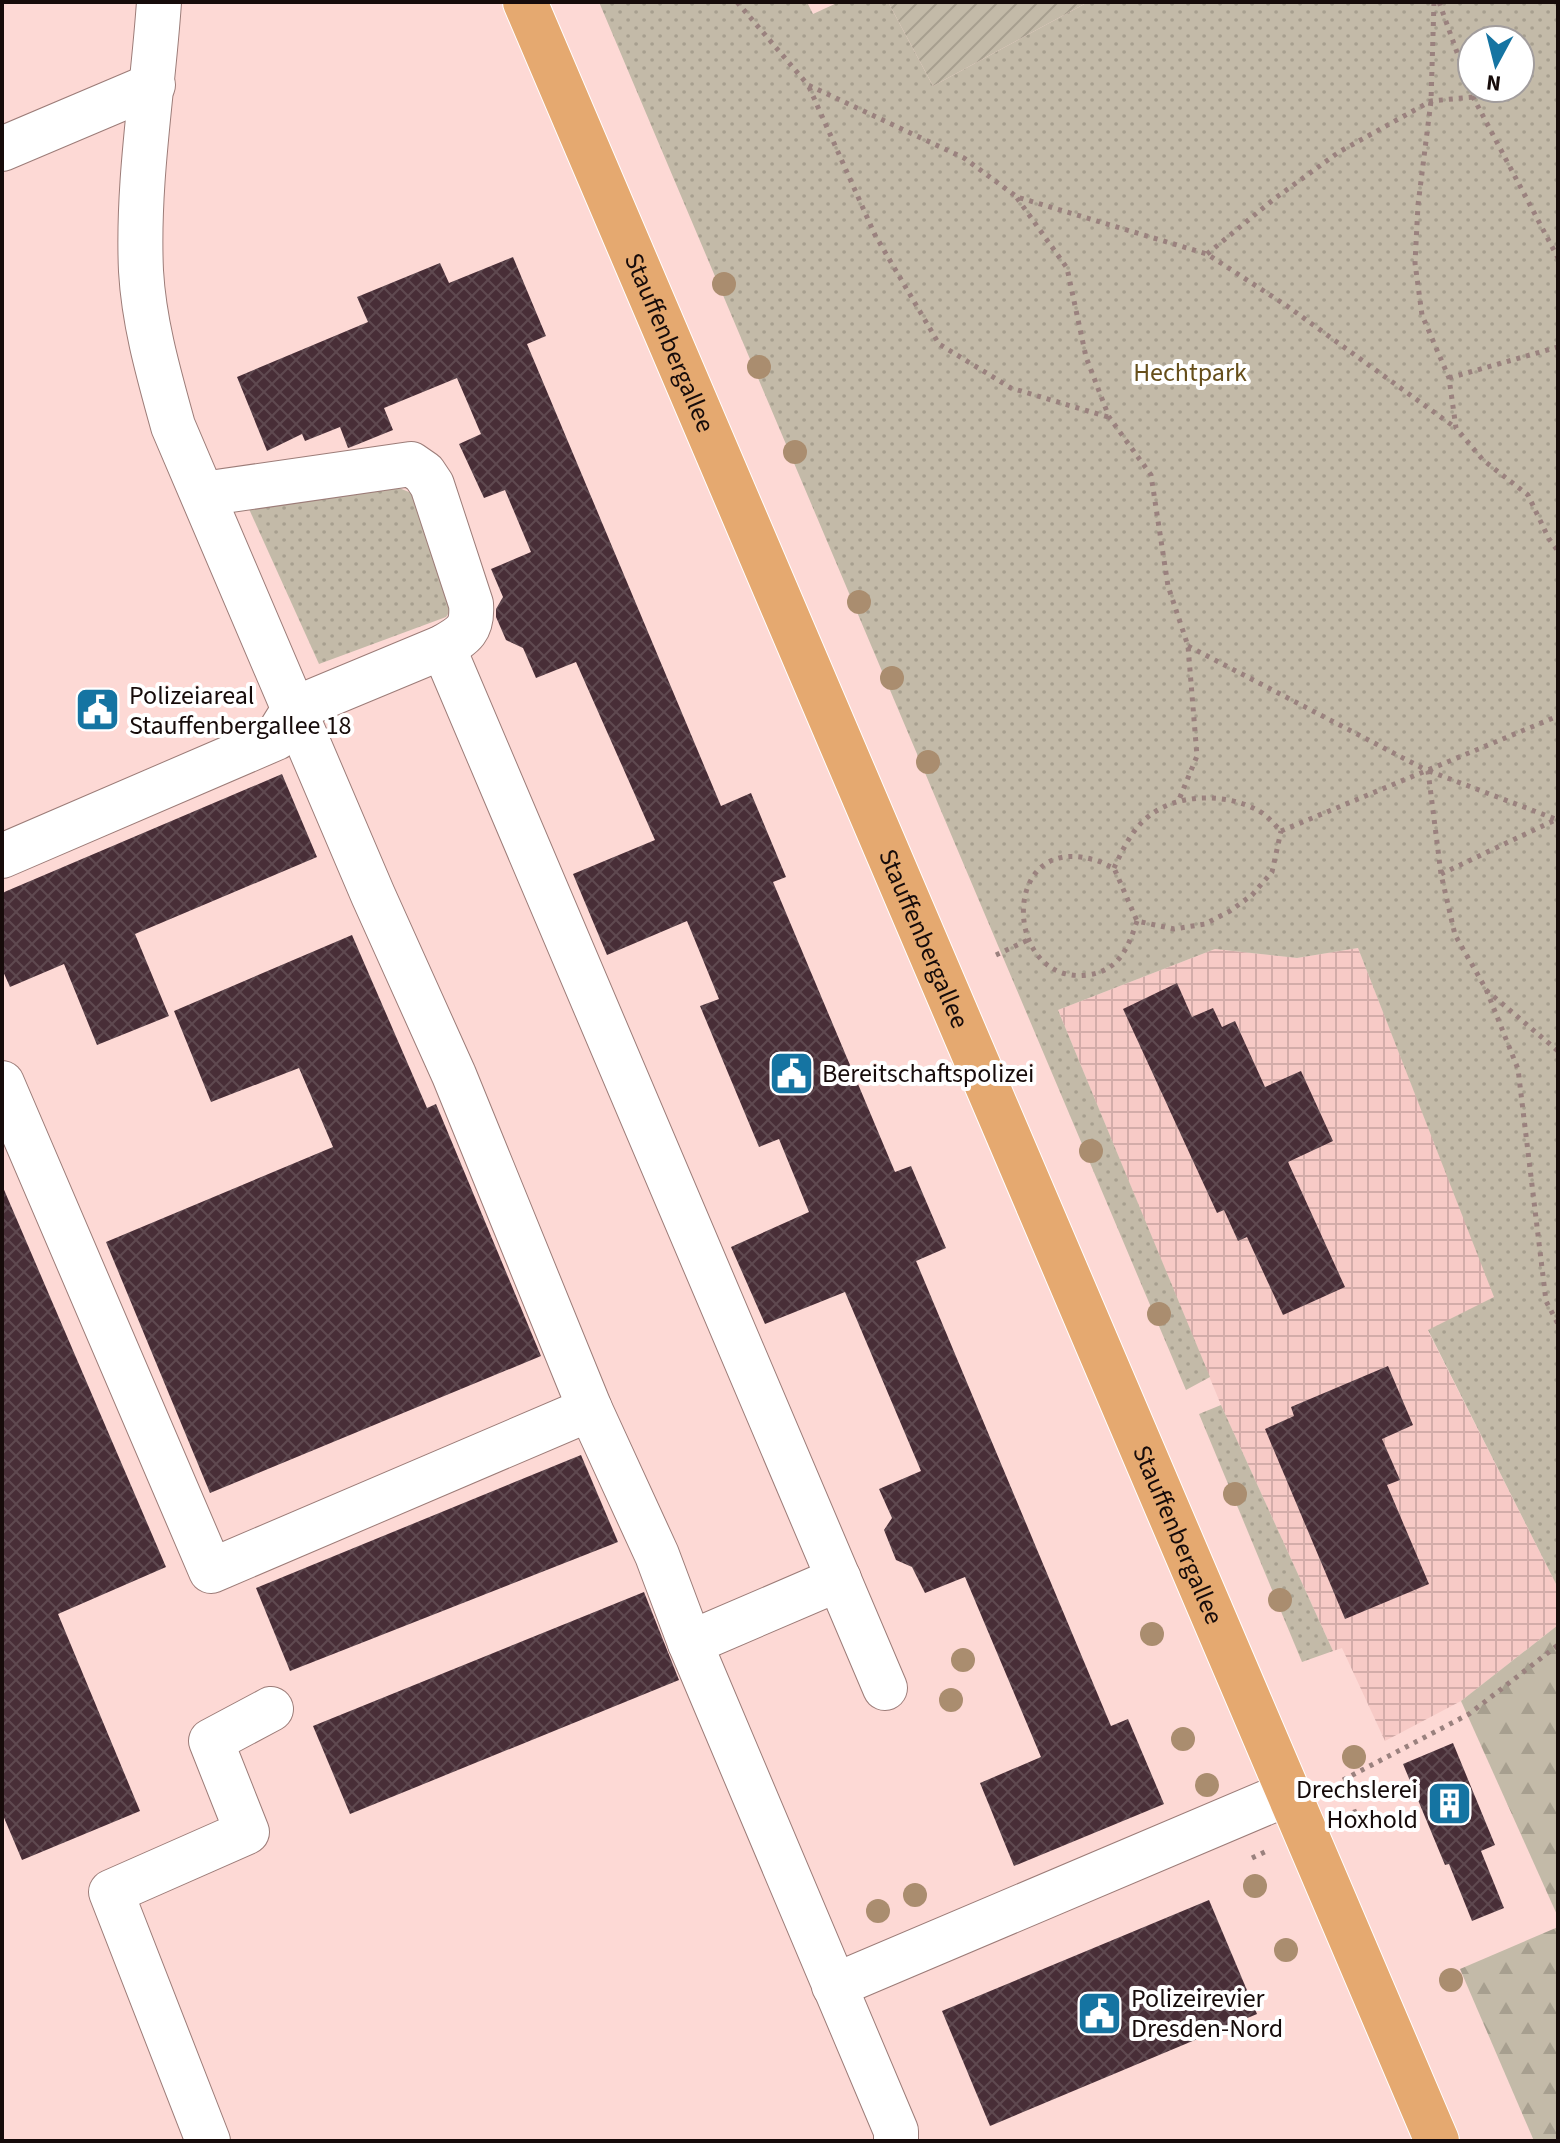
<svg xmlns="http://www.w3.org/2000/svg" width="1560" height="2143" font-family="'Source Sans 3',sans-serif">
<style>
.industrial{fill:url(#industrial-grid)}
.grass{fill:url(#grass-dots);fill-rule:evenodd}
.forest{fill:url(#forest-firs)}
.garden{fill:url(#garden-furrows)}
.building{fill:url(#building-cross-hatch)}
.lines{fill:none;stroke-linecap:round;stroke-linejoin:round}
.minor-casing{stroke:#9c7c78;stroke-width:46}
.major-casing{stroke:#fff;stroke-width:46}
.path{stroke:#9a817e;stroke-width:5;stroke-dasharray:4 6;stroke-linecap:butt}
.minor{stroke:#fff;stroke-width:44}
.major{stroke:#e5a970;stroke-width:44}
.tree{fill:#aa8d6f}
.labels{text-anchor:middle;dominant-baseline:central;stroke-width:8;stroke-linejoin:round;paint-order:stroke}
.street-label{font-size:26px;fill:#160b0a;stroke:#fff}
.park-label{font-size:26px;fill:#664f1b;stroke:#fff}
.poi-label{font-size:26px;fill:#160b0a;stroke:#fff;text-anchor:start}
</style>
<defs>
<pattern id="industrial-grid" width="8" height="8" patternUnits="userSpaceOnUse" patternTransform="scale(2)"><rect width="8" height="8" fill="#f7cac6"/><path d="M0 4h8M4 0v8" fill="none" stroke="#d3aca9"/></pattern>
<pattern id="grass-dots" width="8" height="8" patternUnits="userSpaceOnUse" patternTransform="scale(2)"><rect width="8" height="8" fill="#c3baa8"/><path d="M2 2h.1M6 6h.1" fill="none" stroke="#a79f8f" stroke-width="1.8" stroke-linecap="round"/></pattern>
<pattern id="forest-firs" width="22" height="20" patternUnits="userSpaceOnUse" patternTransform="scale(2)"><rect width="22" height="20" fill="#c3baa8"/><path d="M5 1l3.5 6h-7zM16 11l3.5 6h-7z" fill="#a79f8f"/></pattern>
<pattern id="garden-furrows" width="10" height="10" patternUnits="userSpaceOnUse" patternTransform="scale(2)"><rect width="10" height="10" fill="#c3baa8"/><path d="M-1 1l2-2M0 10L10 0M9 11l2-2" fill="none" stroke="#a79f8f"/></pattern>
<pattern id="building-cross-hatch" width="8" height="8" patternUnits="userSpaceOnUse" patternTransform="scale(2)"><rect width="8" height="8" fill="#482e37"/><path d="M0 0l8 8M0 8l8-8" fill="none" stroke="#5f4950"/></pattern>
</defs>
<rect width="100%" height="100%" fill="#fdd9d5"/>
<path class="industrial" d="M1358,948l138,352 -68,31 130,257v37l-97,76 -76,40 -43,-93 -9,3 -112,-246 -163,-395 157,-61 82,9z"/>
<g class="grass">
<path d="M599,2h208l6,12 26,-12h49l45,84 155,-84h470v1586l-130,-258 66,-33 -136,-349 -61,10 -82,-9 -157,61 152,367 -24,13zM1472,40h48v48h-48z"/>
<path d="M394,486l20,8 45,105 -13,18 -127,47 -70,-155z"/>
<path d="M1221,1405l112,246 -31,11 -103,-248z"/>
</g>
<g class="forest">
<path d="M1558,1625v292l-97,-216z"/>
<path d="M1558,1927v214h-24l-74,-172z"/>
</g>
<path class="garden" d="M888,2h200l-155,84z"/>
<g class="building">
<path d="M513,257l33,79 -19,8 194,462 30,-13 35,84 -13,5 122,290 16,-6 35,82 -30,13 195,465 17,-7 36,85 -150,62 -34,-83 61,-26 -76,-180 -40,16 -13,-26 -16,-7 -12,-30 8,-12 -13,-29 42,-18 -76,-179 -80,32 -34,-77 78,-35 -30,-73 -20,8 -59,-141 19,-7 -32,-78 -80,34 -34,-81 82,-34 -79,-178 -40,16 -13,-30 -17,-8 -10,-23v-8l7,-12 -12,-28 40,-17 -26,-62 -21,8 -25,-54 22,-10 -24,-56 -73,30 9,22 -42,17 -3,1 -8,-21 -35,14 -3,-7 -35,17 -30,-74 131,-55 -11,-25 83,-34 9,20z"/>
<path d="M282,774l35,83 -182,77 34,82 -72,29 -33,-81 -54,23 -8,-18v-76z"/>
<path d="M352,935l75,173 9,-4 105,252 -331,137 -104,-251 227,-95 -34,-79 -88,34 -37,-91z"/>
<path d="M1177,983l15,34 21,-9 9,19 13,-6 30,66 36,-16 32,70 -45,21 57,125 -62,28 -36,-78 -9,4 -14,-31 -7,3 -94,-204z"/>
<path d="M2,1185l164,382 -108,47 82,197 -118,49 -20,-47z"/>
<path d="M1388,1366l25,59 -31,14 18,41 -13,5 42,99 -84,35 -80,-190 29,-13 -3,-9z"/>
<path d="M581,1455l37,87 -328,129 -34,-83z"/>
<path d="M644,1592l35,88 -329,134 -37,-88z"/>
<path d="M1453,1743l42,102 -14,6 23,57 -32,13 -23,-57 -4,1 -42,-101z"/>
<path d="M1209,1900l48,114 -267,112 -48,-115z"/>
</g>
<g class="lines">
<defs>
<g id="minor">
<path d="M159,2c-6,89 -22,179 -18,269 3,53 18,104 32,155l200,469 81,180 136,334 67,146 33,88 206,488v10"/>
<path d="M2,149l151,-64"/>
<path d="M443,647l442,1041"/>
<path d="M2,856l274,-118 18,-29 149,-62c21,-12 30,-17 28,-43l-39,-119 -8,-12 -13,-9 -208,30"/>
<path d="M2,1083l209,488 379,-162"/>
<path d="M690,1643l149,-64"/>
<path d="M834,1986l455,-193"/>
<path d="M208,2141l-97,-249 136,-60 -36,-91 60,-32"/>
</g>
<g id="major">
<path id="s1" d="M525,2l912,2139"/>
</g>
</defs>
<use href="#minor" class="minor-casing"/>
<use href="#major" class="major-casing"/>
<g class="path">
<path d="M737,2l71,83 156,73 53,39 190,57 80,52 169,122"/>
<path d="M1434,2l-3,99 -13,104 -3,58 7,52 27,63 7,50 27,32 45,35 21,44 9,12"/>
<path d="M1439,2l34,95 85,161"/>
<path d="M809,87l66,148 64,109 72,44 97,29"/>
<path d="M1017,198l50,70 19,89 23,60 42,58 17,111 20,60 9,110 -19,46"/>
<path d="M1207,254l67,-55 65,-47 92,-51 42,-4"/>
<path d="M1449,378l109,-31"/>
<path d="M1188,646l240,125 13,103 14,61 31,54 32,80 28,232 12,23"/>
<path d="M1429,771l129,49"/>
<path d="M1281,831l277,-115"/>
<path d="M1114,868c9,-19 18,-39 35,-52 29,-23 77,-23 108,-6 9,4 17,14 24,21"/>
<path d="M1441,874l114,-54"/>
<path d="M1137,921c-9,27 -18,50 -50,54 -83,10 -88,-140 4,-116 8,1 15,6 23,9l23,53 37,8 31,-5 25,-13 22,-16 20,-23 9,-41"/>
<path d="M996,955l32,-15"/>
<path d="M1486,990l72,61"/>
<path d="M1343,1780l126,-66 89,-69"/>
<path d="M1344,1816l13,-5"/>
<path d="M1252,1858l17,-8"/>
</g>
<use href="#minor" class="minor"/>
<use href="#major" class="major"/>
</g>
<g class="tree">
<circle cx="724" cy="284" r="12"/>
<circle cx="759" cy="367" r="12"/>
<circle cx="795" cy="452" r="12"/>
<circle cx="859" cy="602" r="12"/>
<circle cx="892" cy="678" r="12"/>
<circle cx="928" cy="762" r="12"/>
<circle cx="1091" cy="1151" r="12"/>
<circle cx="1159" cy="1314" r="12"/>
<circle cx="1235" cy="1494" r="12"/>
<circle cx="1280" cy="1600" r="12"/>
<circle cx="1152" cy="1634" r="12"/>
<circle cx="963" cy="1660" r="12"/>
<circle cx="951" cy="1700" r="12"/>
<circle cx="1183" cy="1739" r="12"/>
<circle cx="1354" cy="1757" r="12"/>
<circle cx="1207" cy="1785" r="12"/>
<circle cx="1255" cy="1886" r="12"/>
<circle cx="915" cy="1895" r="12"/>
<circle cx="878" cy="1911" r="12"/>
<circle cx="1286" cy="1950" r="12"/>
<circle cx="1451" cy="1980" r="12"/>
</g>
<defs>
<symbol id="civic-square" viewBox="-11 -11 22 22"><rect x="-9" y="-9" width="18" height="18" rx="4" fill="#1574a2" stroke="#fff"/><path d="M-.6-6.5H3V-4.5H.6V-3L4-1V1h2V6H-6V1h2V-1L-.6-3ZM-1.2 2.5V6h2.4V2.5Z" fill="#fff"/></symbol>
<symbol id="building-square" viewBox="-11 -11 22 22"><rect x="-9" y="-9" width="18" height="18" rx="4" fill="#1574a2" stroke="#fff"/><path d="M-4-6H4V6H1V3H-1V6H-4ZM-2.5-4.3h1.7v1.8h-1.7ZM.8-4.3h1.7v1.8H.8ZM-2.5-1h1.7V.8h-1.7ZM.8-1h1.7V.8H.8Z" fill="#fff"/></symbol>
</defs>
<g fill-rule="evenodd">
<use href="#civic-square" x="72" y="684" width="51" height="51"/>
<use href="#civic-square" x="766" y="1048" width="51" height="51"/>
<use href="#building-square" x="1424" y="1778" width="51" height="51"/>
<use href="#civic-square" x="1074" y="1988" width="51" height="51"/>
</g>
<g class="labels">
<g class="street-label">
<text stroke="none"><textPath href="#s1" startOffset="370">Stauffenbergallee</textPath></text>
<text stroke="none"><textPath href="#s1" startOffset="1018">Stauffenbergallee</textPath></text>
<text stroke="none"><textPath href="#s1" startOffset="1666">Stauffenbergallee</textPath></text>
</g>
<g class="park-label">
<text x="1190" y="372">Hechtpark</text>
</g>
<g class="poi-label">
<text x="129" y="695">Polizeiareal<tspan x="129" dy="30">Stauffenbergallee 18</tspan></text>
<text x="822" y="1073">Bereitschaftspolizei</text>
<text x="1418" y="1789" text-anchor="end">Drechslerei<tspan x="1418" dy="30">Hoxhold</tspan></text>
<text x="1131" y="1998">Polizeirevier<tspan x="1131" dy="30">Dresden-Nord</tspan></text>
</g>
</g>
<rect width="1560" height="2143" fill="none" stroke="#160b0a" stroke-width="8"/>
<g transform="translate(1496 64) rotate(187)"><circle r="38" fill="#ffffff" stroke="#a29d9d" stroke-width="2"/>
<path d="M0-6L14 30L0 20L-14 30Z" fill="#1574a2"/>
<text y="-12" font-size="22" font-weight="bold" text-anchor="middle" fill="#160b0a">N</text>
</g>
</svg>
